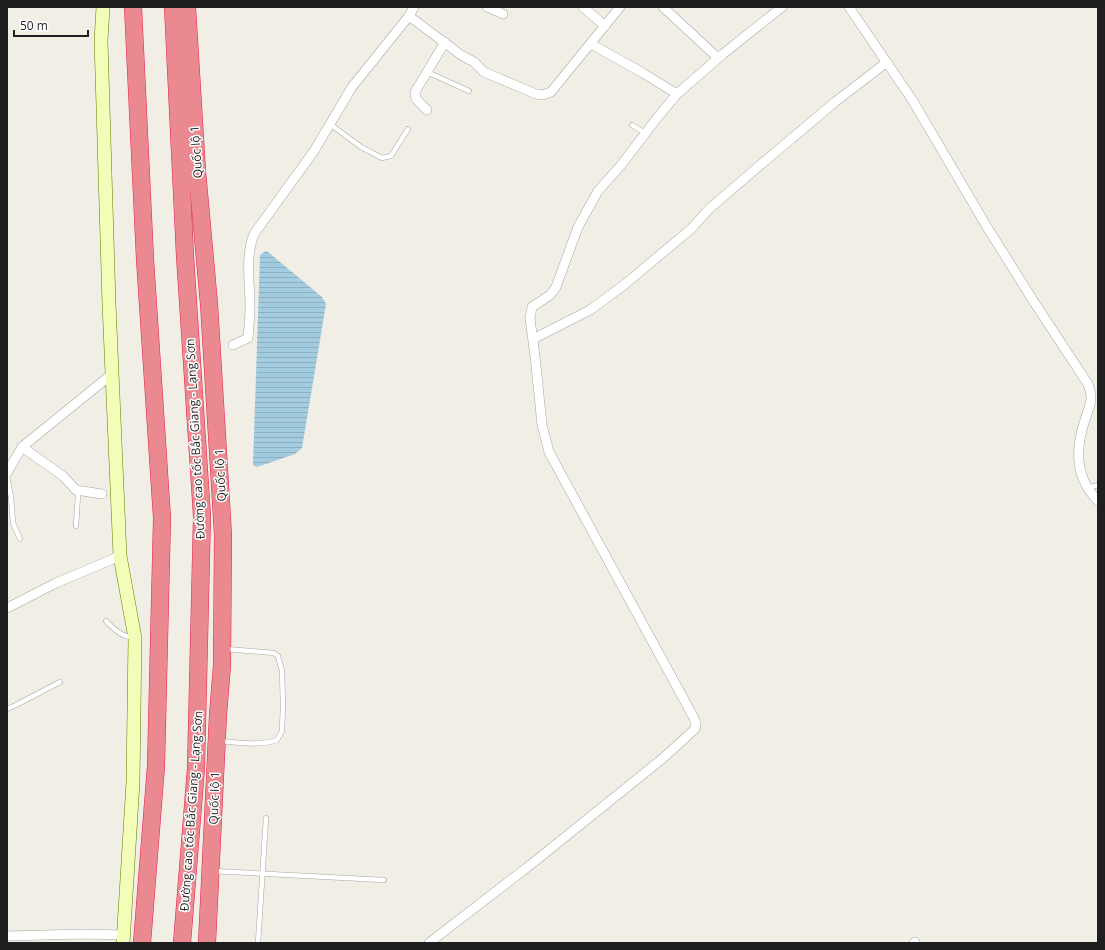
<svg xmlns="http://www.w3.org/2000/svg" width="1105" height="950" font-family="'Open Sans',sans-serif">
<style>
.water{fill:url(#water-rules)}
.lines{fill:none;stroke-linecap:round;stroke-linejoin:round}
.lane-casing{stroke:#a6a6a6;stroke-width:5.5}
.street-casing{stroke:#a6a6a6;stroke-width:10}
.secondary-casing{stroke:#627d00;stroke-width:14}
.highway-casing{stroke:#e41d4c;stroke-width:18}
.lane{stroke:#fff;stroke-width:4.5}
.street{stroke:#fff;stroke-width:9}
.secondary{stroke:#f2fdb7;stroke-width:13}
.highway{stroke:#eb8991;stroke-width:17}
.labels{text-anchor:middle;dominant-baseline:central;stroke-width:3;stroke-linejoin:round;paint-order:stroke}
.street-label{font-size:12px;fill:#1f1f1f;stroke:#fff}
</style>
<defs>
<pattern id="water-rules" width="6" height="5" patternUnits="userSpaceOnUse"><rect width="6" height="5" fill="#a3cce0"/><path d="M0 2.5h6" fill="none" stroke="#8cafc0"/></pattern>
</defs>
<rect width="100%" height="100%" fill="#f1eee5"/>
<path class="water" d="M266,251l2,1 54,45 4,7 -24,144 -7,6 -38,13 -3,-1 -1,-2 7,-208 1,-2z"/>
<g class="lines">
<defs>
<g id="lane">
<path d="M427,72l42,19"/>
<path d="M330,124l31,23 21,11 9,-2 17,-27"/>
<path d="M632,125l13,8"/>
<path d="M7,476l4,21 2,26 7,16"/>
<path d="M1088,488l10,-3"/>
<path d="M76,490l2,5 -2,31"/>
<path d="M106,621c9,9 15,15 28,17"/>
<path d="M7,709l9,-4 44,-23"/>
<path d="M220,741c19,2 39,5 57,-1l5,-9 1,-26 -1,-34 -4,-15 -4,-3 -48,-4"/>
<path d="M213,871l171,9"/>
<path d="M258,943l8,-125"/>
</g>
<g id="street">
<path d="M487,7l16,7"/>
<path d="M583,7l22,19"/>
<path d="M663,7l55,51"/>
<path d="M849,7l64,94 74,126 47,75 54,82c6,16 2,20 -3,36 -10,29 -10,58 13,81"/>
<path d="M409,16l52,39 13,7 10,10 52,22 7,1 8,-3 69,-85"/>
<path d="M591,44l52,29 34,21"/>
<path d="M427,110l-11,-11 -1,-7 30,-50"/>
<path d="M533,339l57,-29 34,-25 67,-56 18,-20 56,-48 70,-59 52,-40"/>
<path d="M233,345l15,-7c1,-11 2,-22 2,-32 0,-24 -5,-50 4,-72l60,-83 38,-64 57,-71 5,-9"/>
<path d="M22,447l41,29 13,14 26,4"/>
<path d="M7,473l15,-26 90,-73"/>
<path d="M7,608l49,-25 64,-27"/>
<path d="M7,936l77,-2 39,1"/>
<path d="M429,943l105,-81 128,-103 33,-30 1,-4 -2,-7 -145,-266 -7,-27 -7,-69 -5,-37 2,-12 18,-12 6,-8 22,-60 20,-36 24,-27 35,-46 20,-24 46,-40 59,-47"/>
<path d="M914,943l1,-1"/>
</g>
<path id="secondary" d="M103,7l-2,34 8,263 11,252 15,82 -2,144 -10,161"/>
<g id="highway">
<path d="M133,7l12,252 17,259 -6,248 -14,177"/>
<path d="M173,7l12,249 17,260 -6,252 -14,175"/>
<path d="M187,7l10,164 12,133 14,231 -1,130 -4,50 -11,228"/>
</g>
</defs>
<use href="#lane" class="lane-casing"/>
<use href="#street" class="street-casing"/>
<use href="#secondary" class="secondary-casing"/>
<use href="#highway" class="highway-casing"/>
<use href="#lane" class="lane"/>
<use href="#street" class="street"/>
<use href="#secondary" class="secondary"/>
<use href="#highway" class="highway"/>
</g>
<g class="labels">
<g class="street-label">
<text transform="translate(196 152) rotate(-94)">Quốc lộ 1</text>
<text transform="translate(195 439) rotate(-93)">Đường cao tốc Bắc Giang - Lạng Sơn</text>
<text transform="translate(220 475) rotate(-93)">Quốc lộ 1</text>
<text transform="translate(214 798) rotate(-88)">Quốc lộ 1</text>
<text transform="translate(191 811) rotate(-86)">Đường cao tốc Bắc Giang - Lạng Sơn</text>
</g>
</g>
<rect width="1105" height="950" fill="none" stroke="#1f1f1f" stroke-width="16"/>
<path d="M14 30v6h74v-6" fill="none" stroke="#1f1f1f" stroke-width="2"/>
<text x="20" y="30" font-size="12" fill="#1f1f1f" stroke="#ffffff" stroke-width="3" paint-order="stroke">50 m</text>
</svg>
